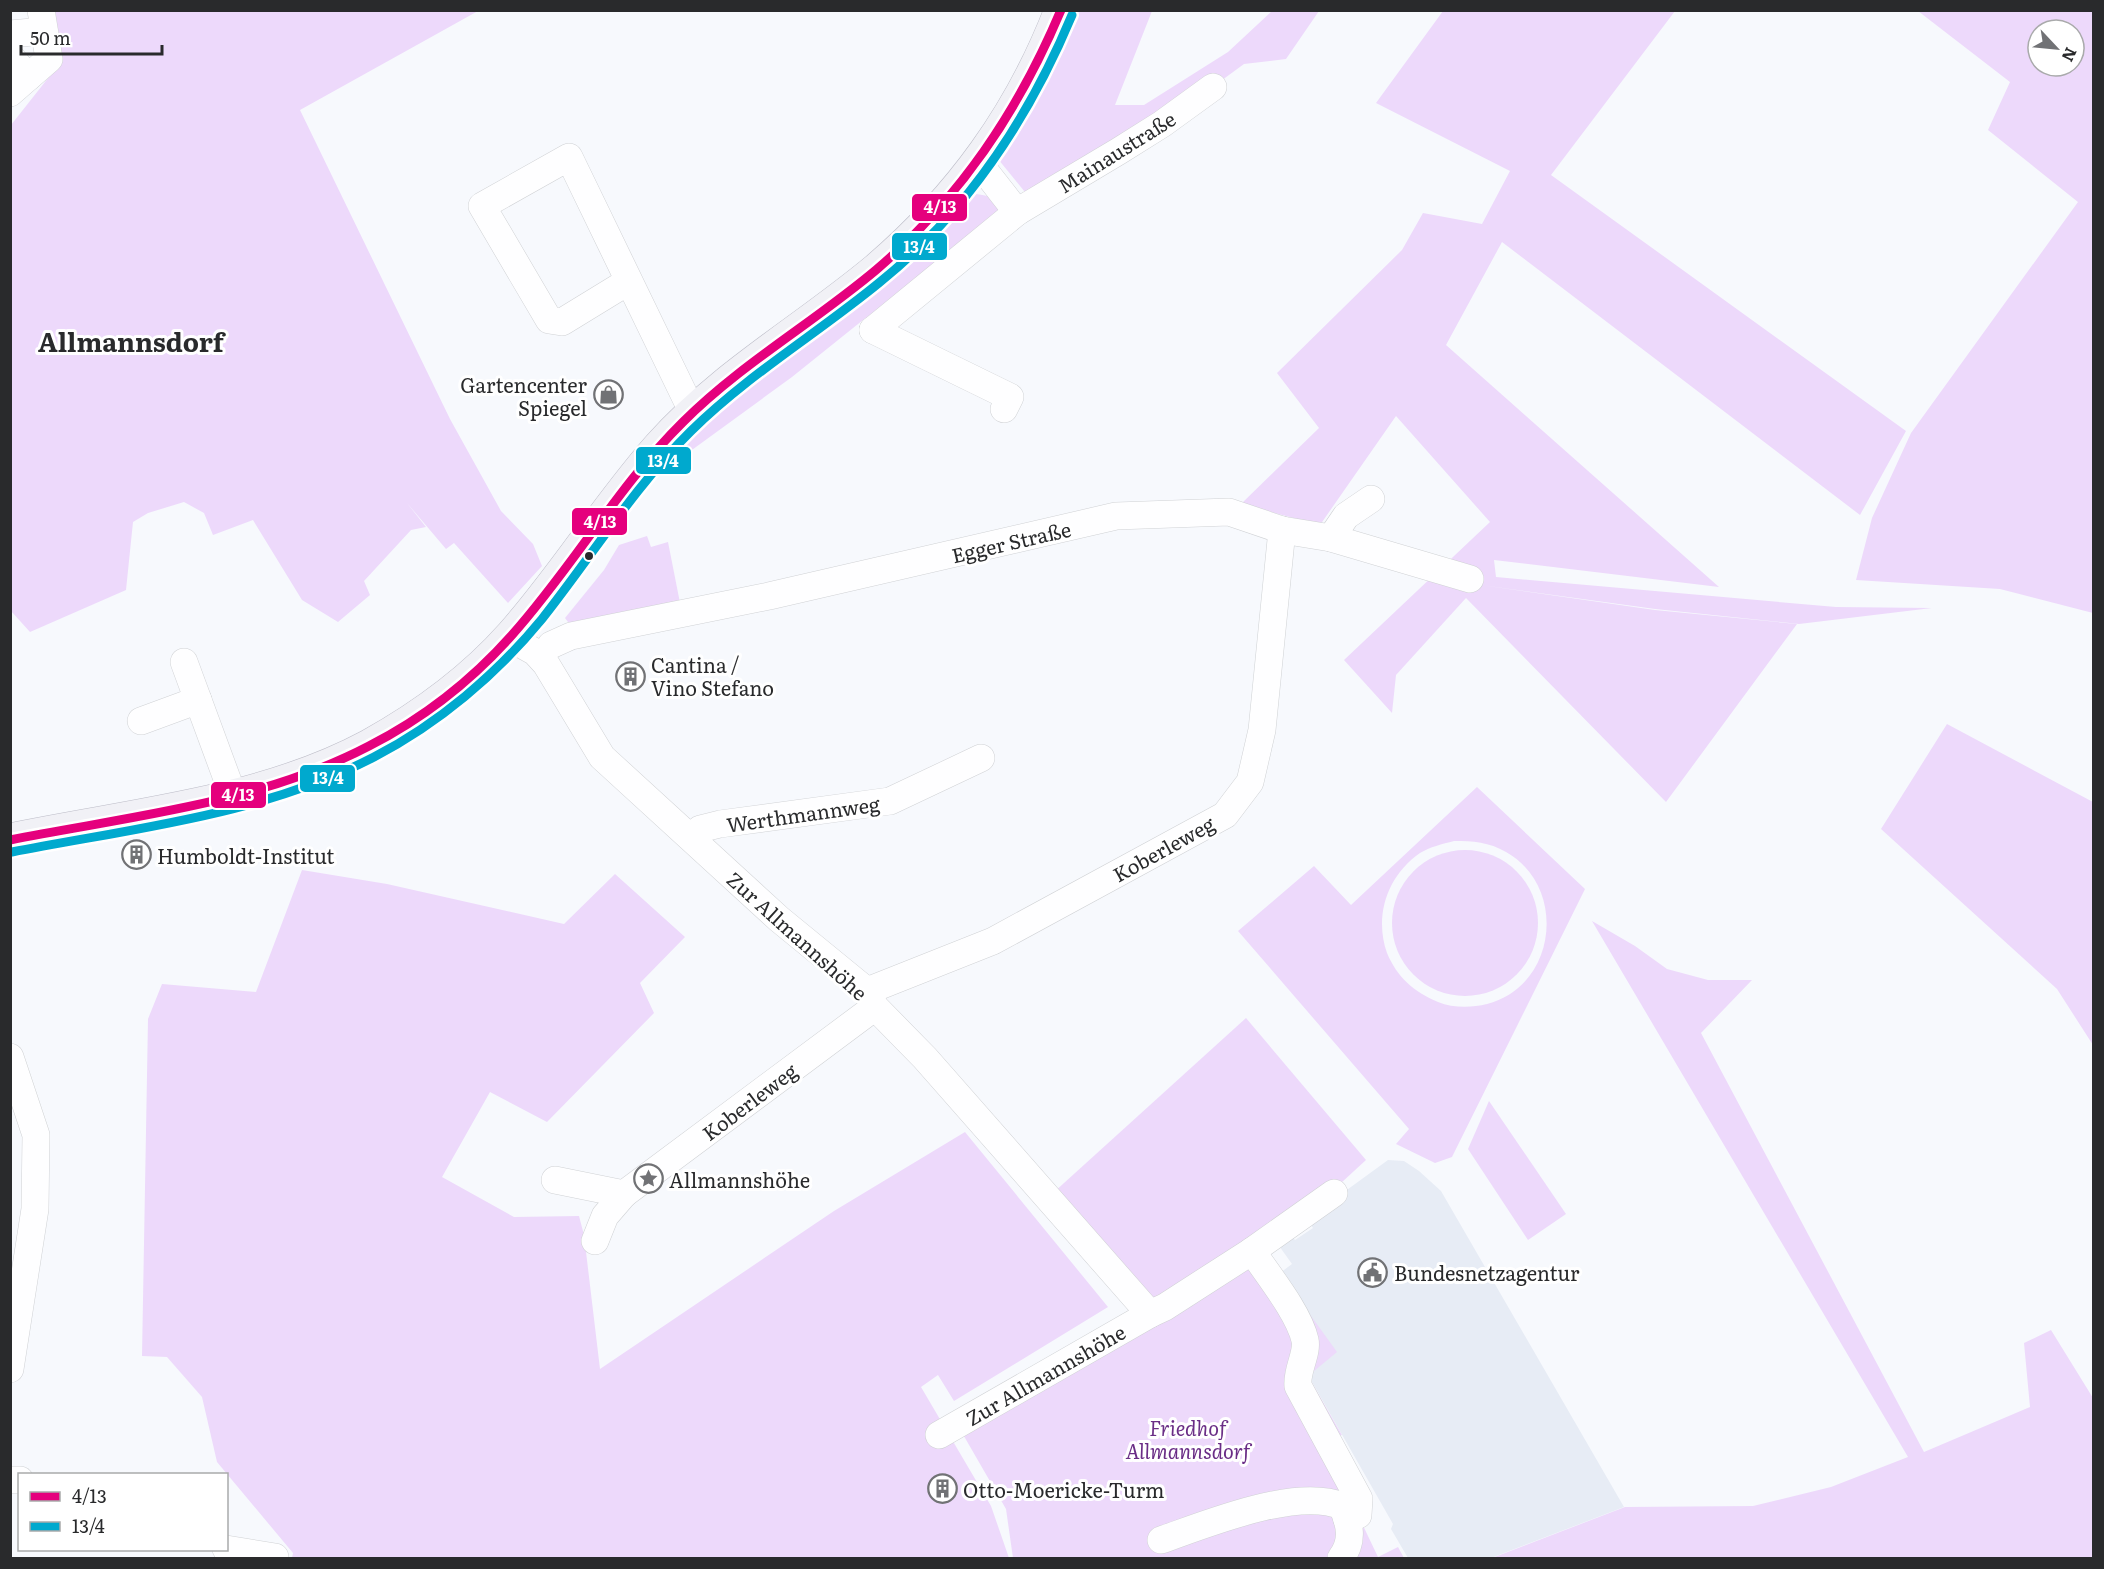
<svg xmlns="http://www.w3.org/2000/svg" width="2104" height="1569" font-family="Literata,serif">
<style>
.built{fill:#e7ecf5}
.green{fill:#edd9fb;fill-rule:evenodd}
.lines{fill:none;stroke-linecap:round;stroke-linejoin:round}
.minor-casing{stroke:#d0d2d5;stroke-width:28}
.major-casing{stroke:#bcbcc7;stroke-width:34}
.minor{stroke:#fefeff;stroke-width:27}
.major{stroke:#f1f1f6;stroke-width:33}
.bus-1-casing{stroke:#fff;stroke-width:14}
.bus-2-casing{stroke:#fff;stroke-width:14}
.bus-1{stroke:#e5007d;stroke-width:9}
.bus-2{stroke:#00a9ce;stroke-width:9}
.bus-dot{fill:#292a2c;stroke:#fff;stroke-width:2}
.labels{text-anchor:middle;dominant-baseline:central;stroke-width:6;stroke-linejoin:round;paint-order:stroke}
.street-label{font-size:20px;fill:#292a2c;stroke:#fff}
.poi-label{font-size:20px;fill:#292a2c;stroke:#fff;text-anchor:start}
.park-label{font-size:20px;font-style:italic;fill:#6a2d86;stroke:#fff}
.district-label{font-size:26px;font-weight:bold;fill:#292a2c;stroke:#fff}
.line-badge{stroke:#fff;stroke-width:2}
.badge-label{font-size:16px;text-anchor:middle;font-weight:bold;fill:#fff}
</style>
<rect width="100%" height="100%" fill="#f7f9fd"/>
<path class="built" d="M1388,1160l16,1 15,10 22,20 183,316 -133,51h-83l-17,-29 2,-5 -85,-149 -28,-102 12,-9 -15,-21 13,-9 5,6 18,-12 -6,-9z"/>
<g class="green">
<path d="M53,11h425l-178,99 150,309 51,92 32,33 9,22 -34,37 -54,-60 -8,6 -39,-46 19,24 -15,3 -47,51 6,14 -32,27 -36,-22 -49,-80 -40,15 -9,-22 -20,-11 -36,11 -15,9 -7,68 -96,42 -19,-21v-486l49,-62z"/>
<path d="M1078,11h74l-37,94h29l84,-53 44,-41h47l-33,48 -42,5 -82,60 -129,78 -35,-43c31,-47 61,-95 80,-148z"/>
<path d="M1443,11h232l-124,164 355,256 -46,84 -358,-273 -56,103 273,242 -225,-27 2,17 340,30 96,1 -133,16 -144,-15 -174,-24 174,25 142,14 -131,178 -200,-204 -70,77 -4,38 -48,-53 146,-138 -94,-106 -76,109 -79,-21 78,-76 -42,-55 125,-123 21,-37 59,11 28,-53 -134,-68z"/>
<path d="M1918,11h175v602l-93,-24 -144,-9 16,-62 39,-85 167,-231 -90,-72 22,-48zM2038,30h36v36h-36z"/>
<path d="M976,194c19,2 21,7 26,24l-139,102 -71,57 -129,94 -4,-8 73,-64 125,-94z"/>
<path d="M647,536l4,11 17,-5 14,71 -104,22 -13,-17 39,-48 15,-25z"/>
<path d="M1947,724l146,78v243l-36,-56 -176,-160z"/>
<path d="M1477,787l108,102 -133,268 -17,6 -39,-19 13,-15 -171,-198 76,-65 37,39zM1454,841c19,0 35,1 52,11 62,35 51,134 -19,152 -16,4 -34,4 -49,-2 -24,-10 -41,-25 -51,-49 -13,-37 0,-77 33,-100 10,-6 22,-9 34,-12z"/>
<circle cx="1465" cy="923" r="73"/>
<path d="M302,870l85,14 177,40 51,-50 70,63 -45,46 14,30 -107,109 -57,-30 -48,85 72,40 65,-1 5,19 16,134 234,-158 131,-79 143,175 -154,94 -16,-26 -17,12 70,119 18,52h-717l1,-5 -76,-91 -15,-65 -35,-40 -25,-1 6,-337 14,-35 94,8z"/>
<path d="M1592,921l43,25 32,23 41,11h44l-51,53 223,419 106,-45 -6,-64 27,-13 42,68v160h-601l133,-51 128,-1 78,-19 77,-30z"/>
<path d="M1246,1018l120,142 -25,23 -186,120 -102,-110z"/>
<path d="M1489,1101l77,113 -38,26 -60,-91z"/>
<path d="M1252,1261l42,70 3,56 81,170 20,-10 6,11h-391l-7,-49 -45,-78z"/>
<path d="M1280,1273l57,79 -29,24 34,59 -5,1 -31,-53z"/>
</g>
<g class="lines">
<defs>
<g id="minor">
<path d="M10,34l34,-3"/>
<path d="M10,56l18,21"/>
<path d="M10,93l39,-34 -8,-49"/>
<path d="M978,162l39,50"/>
<path d="M629,281l-67,41 -13,-2 -67,-114 87,-49c41,86 83,171 124,256"/>
<path d="M873,330l144,-118 102,-61 43,-27 51,-37"/>
<path d="M873,330l137,67 -6,12"/>
<path d="M1331,538l15,-22 25,-17"/>
<path d="M510,638l25,14 11,12 56,93 177,162 88,72 8,16 50,51 225,256 -211,121"/>
<path d="M551,645l20,-9 198,-40 347,-80 113,-4 53,18 49,8 139,41"/>
<path d="M184,662l49,133"/>
<path d="M141,721l57,-21"/>
<path d="M692,838l8,-9 20,-5 170,-23 91,-43"/>
<path d="M867,991l126,-50 232,-126 25,-33 12,-52 20,-200"/>
<path d="M10,1057l26,78 -1,74 -25,160"/>
<path d="M555,1180l69,14 251,-187"/>
<path d="M595,1241l10,-25 19,-22"/>
<path d="M1252,1251c16,24 47,62 53,89 3,13 -9,31 -7,46l61,113 -1,16 -11,4"/>
<path d="M1150,1314l15,-7 87,-56 82,-58"/>
<path d="M10,1480h10"/>
<path d="M1161,1540c46,-16 135,-53 181,-34 8,18 12,35 -1,52"/>
<path d="M226,1549l49,8v1"/>
</g>
<path id="major" d="M10,840c119,-25 251,-36 359,-94 52,-29 103,-66 143,-111 53,-60 94,-128 147,-188 63,-71 145,-117 217,-177 84,-72 145,-156 185,-260"/>
</defs>
<use href="#minor" class="minor-casing"/>
<use href="#major" class="major-casing"/>
<use href="#minor" class="minor"/>
<use href="#major" class="major"/>
<defs>
<path id="bus-1" d="M10,840c121,-24 248,-36 359,-94 53,-27 103,-66 143,-111 61,-68 106,-149 171,-213 58,-58 130,-99 193,-152 84,-72 142,-158 185,-260"/>
<path id="bus-2" d="M12,852c122,-24 250,-37 362,-95 64,-33 122,-82 168,-138 50,-63 92,-132 149,-188 58,-57 127,-98 189,-149 88,-71 149,-164 192,-267"/>
</defs>
<use href="#bus-1" class="bus-1-casing"/>
<use href="#bus-2" class="bus-2-casing"/>
<use href="#bus-1" class="bus-1"/>
<use href="#bus-2" class="bus-2"/>
</g>
<defs>
<symbol id="shop-ring" viewBox="-11 -11 22 22"><circle r="9.5" fill="#fff" stroke="#717275" stroke-width="1.5"/><path d="M-5-2.5h2.3a2.7 3.5 0 0 1 5.4 0H5L5.5 6h-11ZM-1.5-2.5h3a1.5 2.3 0 0 0-3 0Z" fill="#717275"/></symbol>
<symbol id="building-ring" viewBox="-11 -11 22 22"><circle r="9.5" fill="#fff" stroke="#717275" stroke-width="1.5"/><path d="M-4-6H4V6H1V3H-1V6H-4ZM-2.5-4.3h1.7v1.8h-1.7ZM.8-4.3h1.7v1.8H.8ZM-2.5-1h1.7V.8h-1.7ZM.8-1h1.7V.8H.8Z" fill="#717275"/></symbol>
<symbol id="sight-ring" viewBox="-11 -11 22 22"><circle r="9.5" fill="#fff" stroke="#717275" stroke-width="1.5"/><path d="M0-6L1.8-2.2L6-1.7L2.9 1.2L3.7 5.4L0 3.3L-3.7 5.4L-2.9 1.2L-6-1.7L-1.8-2.2Z" fill="#717275"/></symbol>
<symbol id="civic-ring" viewBox="-11 -11 22 22"><circle r="9.5" fill="#fff" stroke="#717275" stroke-width="1.5"/><path d="M-.6-6.5H3V-4.5H.6V-3L4-1V1h2V6H-6V1h2V-1L-.6-3ZM-1.2 2.5V6h2.4V2.5Z" fill="#717275"/></symbol>
</defs>
<g fill-rule="evenodd">
<use href="#shop-ring" x="592" y="378" width="33" height="33"/>
<use href="#building-ring" x="614" y="660" width="33" height="33"/>
<use href="#building-ring" x="120" y="838" width="33" height="33"/>
<use href="#sight-ring" x="632" y="1162" width="33" height="33"/>
<use href="#civic-ring" x="1356" y="1256" width="33" height="33"/>
<use href="#building-ring" x="926" y="1472" width="33" height="33"/>
</g>
<circle class="bus-dot" cx="589" cy="556" r="5"/>
<g class="labels">
<g class="street-label">
<text transform="translate(1116 151) rotate(-32)">Mainaustraße</text>
<text transform="translate(1011 541) rotate(-13)">Egger Straße</text>
<text transform="translate(803 813) rotate(-8)">Werthmannweg</text>
<text transform="translate(1163 848) rotate(-29)">Koberleweg</text>
<text transform="translate(798 935) rotate(42)">Zur Allmannshöhe</text>
<text transform="translate(749 1101) rotate(-37)">Koberleweg</text>
<text transform="translate(1045 1374) rotate(-30)">Zur Allmannshöhe</text>
</g>
<g class="poi-label">
<text x="587" y="384" text-anchor="end">Gartencenter<tspan x="587" dy="23">Spiegel</tspan></text>
<text x="651" y="664">Cantina /<tspan x="651" dy="23">Vino Stefano</tspan></text>
<text x="157" y="855">Humboldt-Institut</text>
<text x="669" y="1179">Allmannshöhe</text>
<text x="1394" y="1272">Bundesnetzagentur</text>
<text x="963" y="1489">Otto-Moericke-Turm</text>
</g>
<g class="park-label">
<text x="1188" y="1427">Friedhof<tspan x="1188" dy="23">Allmannsdorf</tspan></text>
</g>
<g class="district-label">
<text x="131" y="340">Allmannsdorf</text>
</g>
</g>
<g class="line-badge">
<rect x="911" y="193" width="57" height="29" rx="6" fill="#e5007d"/>
<rect x="891" y="232" width="57" height="29" rx="6" fill="#00a9ce"/>
<rect x="635" y="446" width="57" height="29" rx="6" fill="#00a9ce"/>
<rect x="571" y="507" width="57" height="29" rx="6" fill="#e5007d"/>
<rect x="299" y="764" width="57" height="29" rx="6" fill="#00a9ce"/>
<rect x="210" y="781" width="57" height="28" rx="6" fill="#e5007d"/>
</g>
<g class="badge-label">
<text x="940" y="213">4/13</text>
<text x="919" y="253">13/4</text>
<text x="663" y="467">13/4</text>
<text x="600" y="528">4/13</text>
<text x="328" y="784">13/4</text>
<text x="238" y="801">4/13</text>
</g>
<rect width="2104" height="1569" fill="none" stroke="#292a2c" stroke-width="24"/>
<rect x="18" y="1473" width="210" height="78" fill="#ffffff" stroke="#a9aaab" stroke-width="1.5"/>
<rect x="30" y="1492" width="30" height="9" fill="#e5007d" stroke="#a9aaab" stroke-width="1.5"/>
<text x="72" y="1503" font-size="18" fill="#292a2c">4/13</text>
<rect x="30" y="1522" width="30" height="9" fill="#00a9ce" stroke="#a9aaab" stroke-width="1.5"/>
<text x="72" y="1533" font-size="18" fill="#292a2c">13/4</text>
<g transform="translate(2056 48) rotate(116)"><circle r="28" fill="#ffffff" stroke="#a9aaab" stroke-width="1.5"/>
<path d="M0-4.5L10 22L0 15L-10 22Z" fill="#717275"/>
<text y="-9" font-size="16" font-weight="bold" text-anchor="middle" fill="#292a2c">N</text>
</g>
<path d="M21 45v9h141v-9" fill="none" stroke="#292a2c" stroke-width="3"/>
<text x="30" y="45" font-size="18" fill="#292a2c" stroke="#ffffff" stroke-width="4.5" paint-order="stroke">50 m</text>
</svg>
